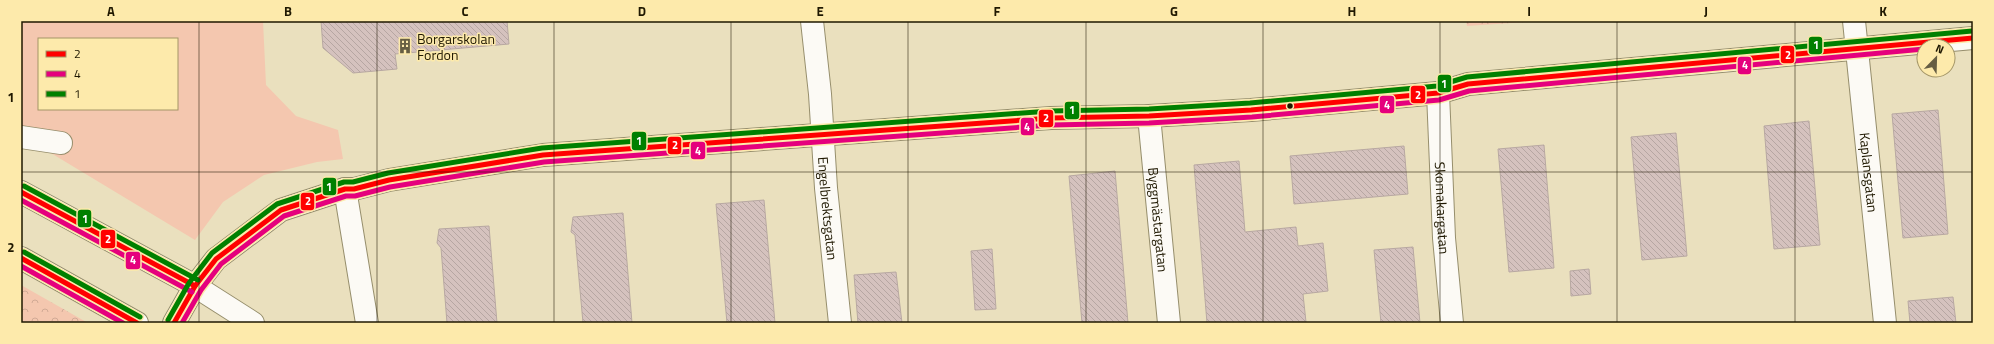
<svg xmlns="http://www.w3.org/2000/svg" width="1994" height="344" font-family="'Titillium Web',sans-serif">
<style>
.grass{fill:#f4c7af;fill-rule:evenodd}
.park{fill:url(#park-crowns)}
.building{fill:url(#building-back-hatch);stroke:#b8a8a2}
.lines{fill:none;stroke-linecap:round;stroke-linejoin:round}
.minor-casing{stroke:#968e6c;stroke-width:24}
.tertiary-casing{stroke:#968e6c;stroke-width:24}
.secondary-casing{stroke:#968e6c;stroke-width:24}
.minor{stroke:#fcfaf5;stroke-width:22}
.tertiary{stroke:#fcfaf5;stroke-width:22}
.secondary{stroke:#fcfaf5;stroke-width:22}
.bus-1-casing{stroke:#fdeaab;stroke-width:8}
.bus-2-casing{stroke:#fdeaab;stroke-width:8}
.bus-3-casing{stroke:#fdeaab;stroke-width:8}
.bus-1{stroke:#f00;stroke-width:5}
.bus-2{stroke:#e5007d;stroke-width:5}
.bus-3{stroke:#008000;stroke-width:5}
.grid{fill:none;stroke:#1f1801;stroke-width:1;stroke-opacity:0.55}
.bus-dot{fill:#1f1801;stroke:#fdeaab;stroke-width:1.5}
.labels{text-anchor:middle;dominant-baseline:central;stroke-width:3;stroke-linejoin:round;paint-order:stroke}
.poi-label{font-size:14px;fill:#1f1801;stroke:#fdeaab;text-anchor:start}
.street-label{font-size:14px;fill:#1f1801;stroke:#fdeaab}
.line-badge{stroke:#fdeaab;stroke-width:1.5}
.badge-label{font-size:11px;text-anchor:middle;font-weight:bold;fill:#fff}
.neatline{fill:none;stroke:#1f1801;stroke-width:1.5}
.grid-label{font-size:13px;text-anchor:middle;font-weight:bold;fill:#1f1801}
</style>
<defs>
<pattern id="park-crowns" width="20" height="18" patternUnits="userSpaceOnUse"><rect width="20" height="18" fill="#f4c7af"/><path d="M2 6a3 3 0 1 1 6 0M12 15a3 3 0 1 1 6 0" fill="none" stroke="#d1aa95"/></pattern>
<pattern id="building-back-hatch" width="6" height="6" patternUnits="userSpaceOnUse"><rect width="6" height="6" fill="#d5c2be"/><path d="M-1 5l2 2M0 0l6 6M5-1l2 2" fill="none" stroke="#b6a6a2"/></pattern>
</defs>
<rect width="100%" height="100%" fill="#eae0be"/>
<path class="grass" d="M21,21h242l3,64 30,31 42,14 5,29 -26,3 -53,13 -41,27 -28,38 -174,-105zM39,39h138v70h-138z"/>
<g class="park">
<path d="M1466,21h77l-76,5z"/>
<path d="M21,285l67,38h-67z"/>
</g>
<g class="building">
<path d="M321,21h186l2,23 -114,10 2,15 -44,4 -30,-25z"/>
<path d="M1938,110l10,124 -45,4 -11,-124z"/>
<path d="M1809,121l11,124 -46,4 -10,-123z"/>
<path d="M1676,133l11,123 -45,4 -11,-123z"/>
<path d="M1544,145l10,123 -45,4 -11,-123z"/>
<path d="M1404,146l4,48 -114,10 -4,-48z"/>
<path d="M1239,161l6,71 51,-5 2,19 25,-3 5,48 -25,3 3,28 -99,1 -13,-158z"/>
<path d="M1115,171l13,152h-46l-13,-147z"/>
<path d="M764,200l11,123h-48l-11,-119z"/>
<path d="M623,213l9,110h-49l-8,-88 -4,-3 2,-15z"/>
<path d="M489,226l8,97h-50l-6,-75 -4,-5 2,-14z"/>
<path d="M1413,247l7,76h-39l-7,-73z"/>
<path d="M992,249l4,60 -21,1 -4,-59z"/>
<path d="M1589,269l2,25 -20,2 -1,-25z"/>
<path d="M896,272l6,51h-44l-4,-48z"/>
<path d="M1953,297l3,26h-46l-2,-22z"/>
</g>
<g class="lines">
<defs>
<g id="minor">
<path id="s1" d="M812,21l8,73 6,94 14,135"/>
<path id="s2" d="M1854,21l31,302"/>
<path id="s3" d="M1438,93l6,145 8,85"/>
<path id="s4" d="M1149,116l20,207"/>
<path d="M21,137l40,6"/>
<path d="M345,189l22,134"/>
</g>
<path id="tertiary" d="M195,286l21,-27 65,-49 64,-21h9l35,-9 154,-25 508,-37 98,-2 102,-6 187,-17 30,-9 505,-46"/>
<g id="secondary">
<path d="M21,192l174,94 58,37"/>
<path d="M21,258l116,65"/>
<path d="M174,323l21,-37"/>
</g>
</defs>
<use href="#minor" class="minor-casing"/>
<use href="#tertiary" class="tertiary-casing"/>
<use href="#secondary" class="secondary-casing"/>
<use href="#minor" class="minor"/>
<use href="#tertiary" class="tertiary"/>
<use href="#secondary" class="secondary"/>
<defs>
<g id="bus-1">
<path d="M21,192l174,94"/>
<path d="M21,258l116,65"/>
<path d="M174,323l21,-37 21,-27 65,-49 64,-21h9l35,-9 154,-25 508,-37 98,-2 102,-6 187,-17 30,-9 505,-46"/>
</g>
<g id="bus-2">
<path d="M21,200l171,92"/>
<path d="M21,266l102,57"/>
<path d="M182,323l19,-33 20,-26 63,-48 62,-20h9l35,-9 154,-25 507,-37 98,-2 103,-6 187,-17 30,-9 455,-42"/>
</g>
<g id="bus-3">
<path d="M24,186l174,94"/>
<path d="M24,252l116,65"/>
<path d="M168,320l21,-37 23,-30 65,-49 67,-22h9l35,-9 154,-25 508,-37 99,-2 101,-6 187,-17 30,-9 505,-46"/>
</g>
</defs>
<use href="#bus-1" class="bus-1-casing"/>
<use href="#bus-2" class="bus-2-casing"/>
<use href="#bus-3" class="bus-3-casing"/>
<use href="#bus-1" class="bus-1"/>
<use href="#bus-2" class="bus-2"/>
<use href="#bus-3" class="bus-3"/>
</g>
<path class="grid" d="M199,21v302M377,21v302M554,21v302M731,21v302M908,21v302M1086,21v302M1263,21v302M1440,21v302M1617,21v302M1795,21v302M21,172h1952"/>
<defs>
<symbol id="building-bare" viewBox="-9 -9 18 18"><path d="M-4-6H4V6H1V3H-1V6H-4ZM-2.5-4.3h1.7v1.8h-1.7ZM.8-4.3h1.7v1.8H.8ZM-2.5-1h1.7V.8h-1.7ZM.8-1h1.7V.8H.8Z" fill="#665e43" stroke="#fdeaab" stroke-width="2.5" paint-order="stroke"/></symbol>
</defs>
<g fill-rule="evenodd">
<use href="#building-bare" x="394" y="35" width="22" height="22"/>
</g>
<circle class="bus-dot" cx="1290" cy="106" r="3.5"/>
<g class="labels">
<g class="poi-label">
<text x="417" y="38">Borgarskolan<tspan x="417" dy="16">Fordon</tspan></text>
</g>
<g class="street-label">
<text stroke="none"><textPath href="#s2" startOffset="152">Kaplansgatan</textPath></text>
<text stroke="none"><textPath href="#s1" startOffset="188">Engelbrektsgatan</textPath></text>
<text stroke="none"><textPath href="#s3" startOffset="115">Skomakargatan</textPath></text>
<text stroke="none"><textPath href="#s4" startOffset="104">Byggmästargatan</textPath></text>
</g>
</g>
<g class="line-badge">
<rect x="1808" y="36" width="15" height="19" rx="4" fill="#008000"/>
<rect x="1780" y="45" width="15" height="19" rx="4" fill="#f00"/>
<rect x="1737" y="56" width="15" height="19" rx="4" fill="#e5007d"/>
<rect x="1437" y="74" width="15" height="19" rx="4" fill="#008000"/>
<rect x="1410" y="85" width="16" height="19" rx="4" fill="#f00"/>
<rect x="1379" y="95" width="16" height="19" rx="4" fill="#e5007d"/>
<rect x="1064" y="101" width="16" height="19" rx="4" fill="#008000"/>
<rect x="1038" y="109" width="16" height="19" rx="4" fill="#f00"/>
<rect x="1020" y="117" width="15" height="19" rx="4" fill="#e5007d"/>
<rect x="631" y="131" width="16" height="20" rx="4" fill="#008000"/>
<rect x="667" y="136" width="15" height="19" rx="4" fill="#f00"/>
<rect x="690" y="141" width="16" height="19" rx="4" fill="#e5007d"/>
<rect x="322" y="177" width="15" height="19" rx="4" fill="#008000"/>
<rect x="300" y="192" width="15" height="19" rx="4" fill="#f00"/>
<rect x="77" y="209" width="15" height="19" rx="4" fill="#008000"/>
<rect x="100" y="229" width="16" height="20" rx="4" fill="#f00"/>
<rect x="125" y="251" width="16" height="19" rx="4" fill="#e5007d"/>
</g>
<g class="badge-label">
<text x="1816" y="49">1</text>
<text x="1788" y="59">2</text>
<text x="1745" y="69">4</text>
<text x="1444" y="88">1</text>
<text x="1418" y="99">2</text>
<text x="1387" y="109">4</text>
<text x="1072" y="114">1</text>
<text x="1046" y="122">2</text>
<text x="1027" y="131">4</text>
<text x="639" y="145">1</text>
<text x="675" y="149">2</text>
<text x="698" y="155">4</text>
<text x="329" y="191">1</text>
<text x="308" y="205">2</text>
<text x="85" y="223">1</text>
<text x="108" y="243">2</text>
<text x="133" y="264">4</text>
</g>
<rect width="1994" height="344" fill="none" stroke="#fdeaab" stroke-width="44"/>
<rect x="38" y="38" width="140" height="72" fill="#fdeaab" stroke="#a49667"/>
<rect x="46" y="51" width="20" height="6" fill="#ff0000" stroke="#a49667"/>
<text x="74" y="58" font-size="12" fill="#1f1801">2</text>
<rect x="46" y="71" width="20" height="6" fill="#e5007d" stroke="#a49667"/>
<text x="74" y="78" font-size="12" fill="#1f1801">4</text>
<rect x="46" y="91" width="20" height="6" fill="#008000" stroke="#a49667"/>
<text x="74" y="98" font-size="12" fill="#1f1801">1</text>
<g transform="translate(1936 58) rotate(23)"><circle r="19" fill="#fdeaab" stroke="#a49667"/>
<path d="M0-3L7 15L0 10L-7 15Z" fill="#665e43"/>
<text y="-6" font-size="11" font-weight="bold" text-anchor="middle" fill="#1f1801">N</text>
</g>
<rect x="22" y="22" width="1950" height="300" class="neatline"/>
<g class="grid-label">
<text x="111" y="16">A</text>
<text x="288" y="16">B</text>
<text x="465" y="16">C</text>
<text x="642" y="16">D</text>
<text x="820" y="16">E</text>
<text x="997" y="16">F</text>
<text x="1174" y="16">G</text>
<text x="1352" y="16">H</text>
<text x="1529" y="16">I</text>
<text x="1706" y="16">J</text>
<text x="1883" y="16">K</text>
<text x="11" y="102">1</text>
<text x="11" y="252">2</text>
</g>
</svg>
